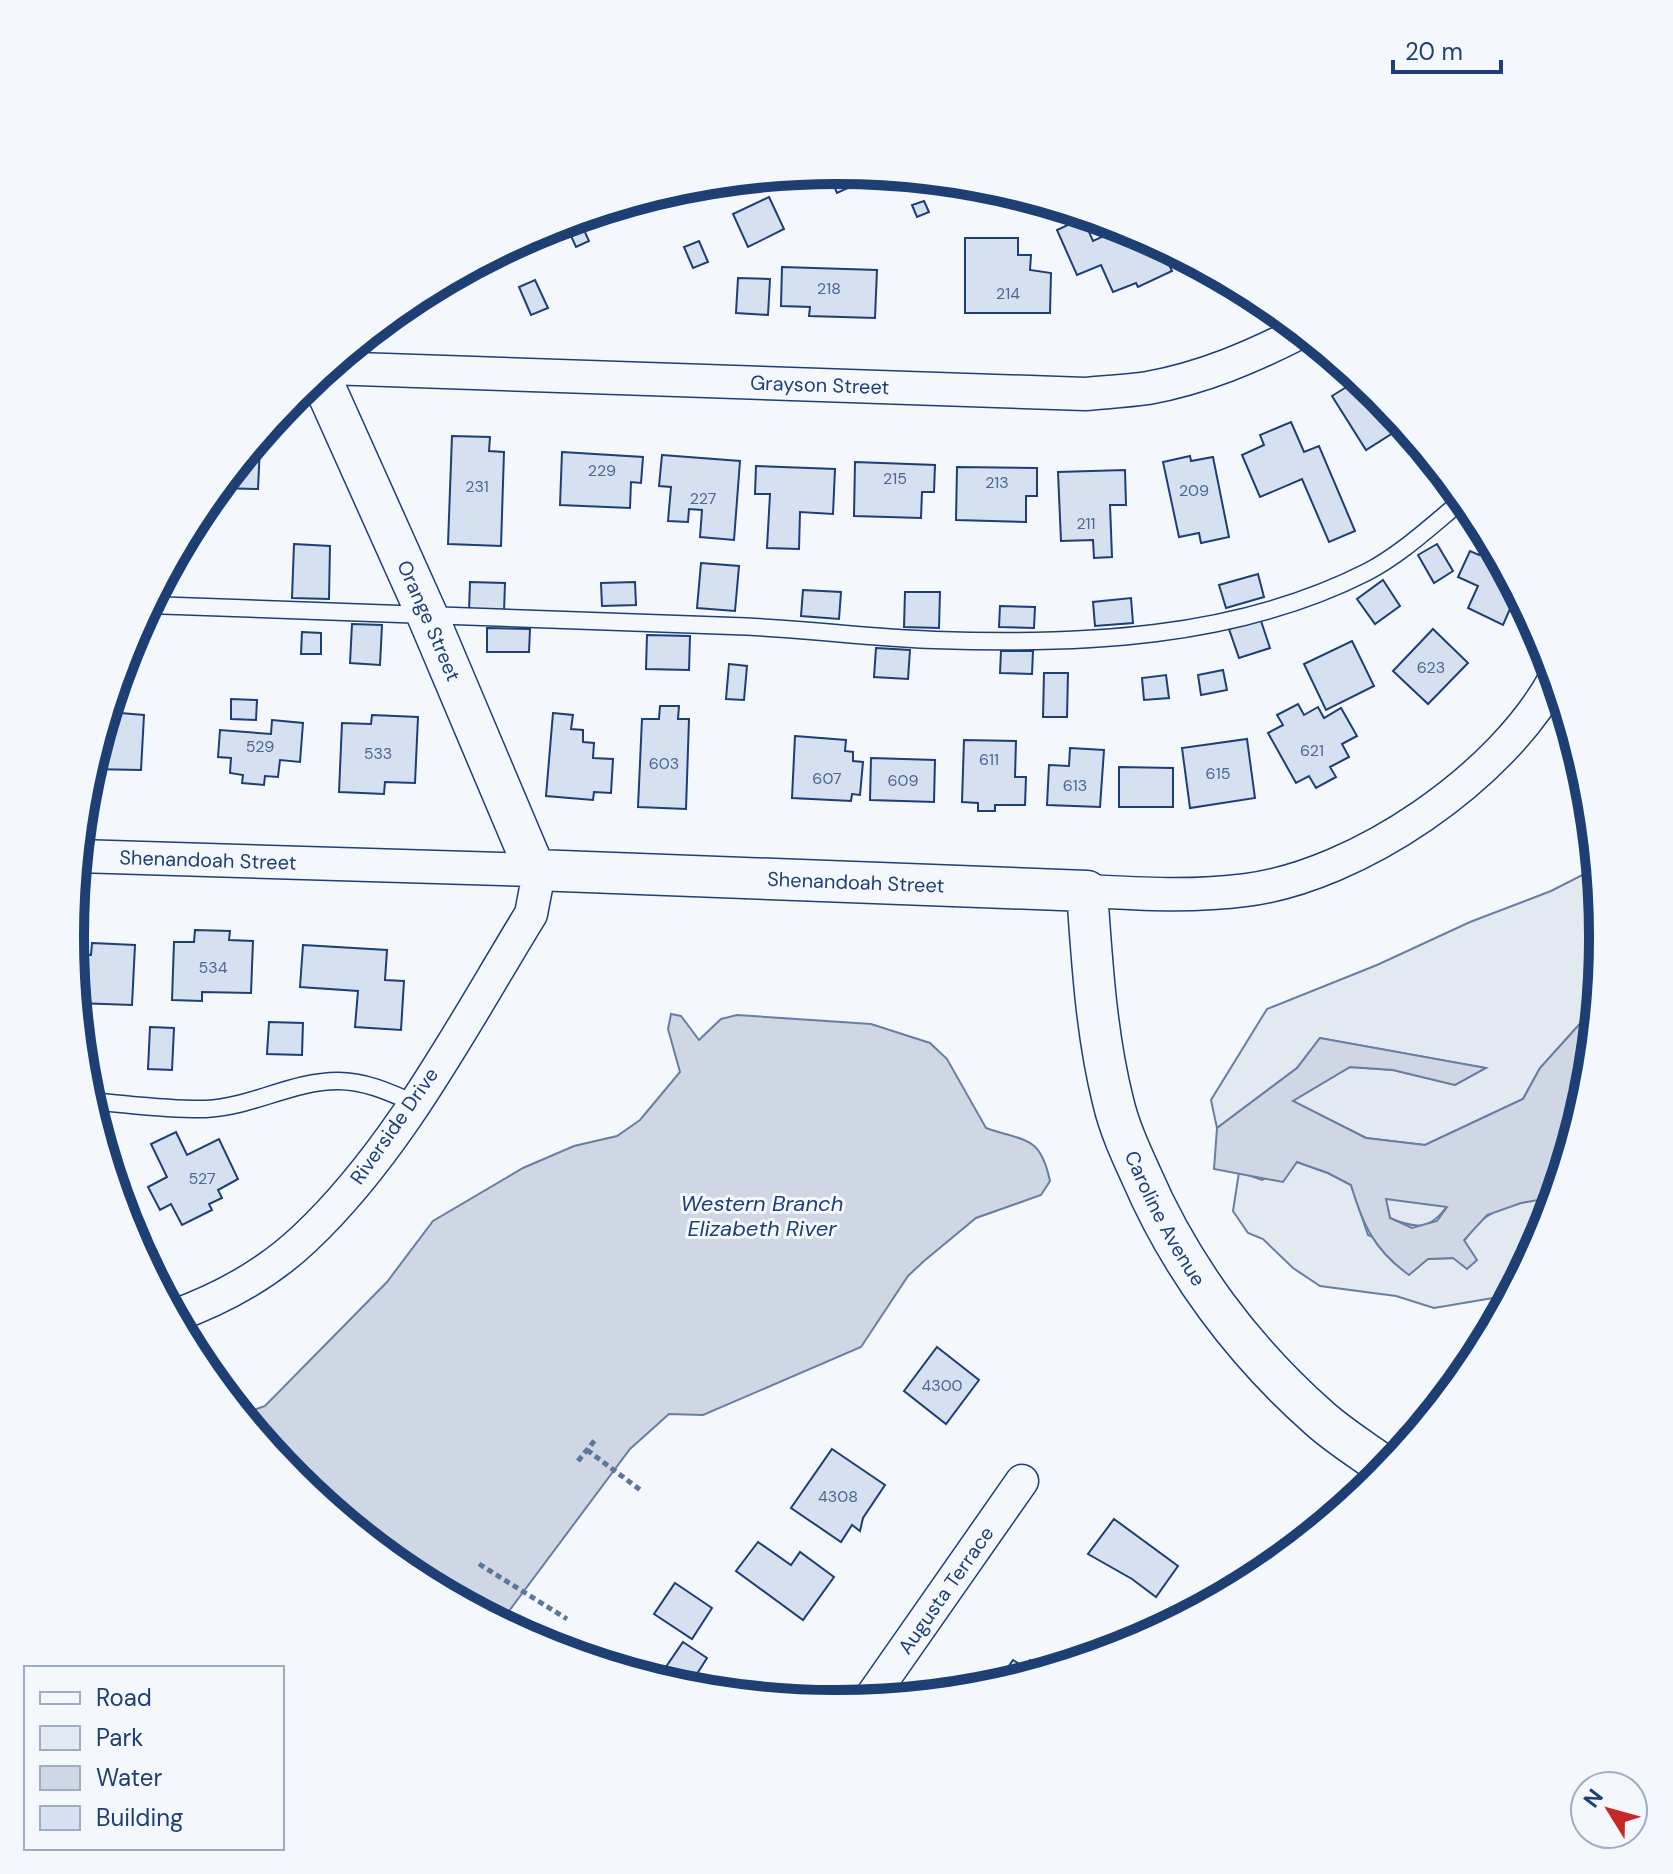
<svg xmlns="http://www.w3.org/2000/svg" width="1673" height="1874" font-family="'DM Sans',sans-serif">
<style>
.green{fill:#e3e9f0;stroke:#687fa3;stroke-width:2}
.water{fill:#cfd7e4;stroke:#687fa3;stroke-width:2;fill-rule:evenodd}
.building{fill:#d5e0f0;stroke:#1d3f73;stroke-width:2}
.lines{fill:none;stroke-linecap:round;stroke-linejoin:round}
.service-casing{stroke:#1d3f73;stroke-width:19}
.minor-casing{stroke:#1d3f73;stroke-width:35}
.tertiary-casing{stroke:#1d3f73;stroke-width:43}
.path{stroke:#5e769c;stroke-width:5;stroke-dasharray:6 4;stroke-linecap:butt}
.service{stroke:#f4f7fb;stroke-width:16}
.minor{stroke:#f4f7fb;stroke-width:32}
.tertiary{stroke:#f4f7fb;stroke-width:40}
.labels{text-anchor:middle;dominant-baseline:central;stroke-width:6;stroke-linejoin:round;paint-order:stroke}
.number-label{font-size:16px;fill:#4b6792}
.street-label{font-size:20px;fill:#1d3f73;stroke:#f4f7fb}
.water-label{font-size:22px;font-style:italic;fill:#1d3f73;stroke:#f4f7fb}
.rim{fill:none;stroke:#1d3f73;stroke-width:10}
</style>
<rect width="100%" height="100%" fill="#f4f7fb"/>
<g class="green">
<path d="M1596,868l7,67 -9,-1 9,7 -7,65 -56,62 -17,31 -98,46 -59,-7 -74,-37 58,-34 43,3 62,15 30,-17 -165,-30 -23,30 -80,60 -6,-28 56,-91 110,-44 93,-43 81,-31z"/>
<path d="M1297,1162l31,11 23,12 17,50 60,24 25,-1c9,-15 19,-30 33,-41 13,-10 52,-20 69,-20l-11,34 -31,59 -20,8 -59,10 -38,-12 -76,-10 -27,-18 -30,-29 -15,-6 -15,-22 6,-39 23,8z"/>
<path d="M1385,1198l62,8c-16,24 -32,23 -57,12z"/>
</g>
<g class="water">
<path d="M1596,1006l-8,81 -33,110 -34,6 -34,12 -23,25 13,20 -10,9 -14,-11 -25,1 -19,16c-35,-25 -46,-50 -58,-90l-23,-12 -31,-11 -14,20 -69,-13 3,-41 80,-60 23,-30 166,30 -31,17 -62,-15 -43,-3 -57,34 73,37 59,7 98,-46 17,-31zM1386,1199l61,8 -10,14 -25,7 -22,-10z"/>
<path d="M671,1014l10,2 18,24 22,-21 16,-4 134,9 59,19 17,16 39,69c40,14 54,7 64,53l-9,14 -65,23 -52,43 -16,15 -47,71 -158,68 -34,-1 -39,35 -124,166 -2,9 -94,-50 -116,-95 -52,-65 23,-8 122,-124 46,-61 90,-53 51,-22 43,-10 23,-16 40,-48 -12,-43z"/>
</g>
<g class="building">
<path d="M837,171l20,2 4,9 -24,11 -9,-20z"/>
<path d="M769,197l15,32 -36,18 -15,-33z"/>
<path d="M924,201l5,11 -12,5 -5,-12z"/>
<path d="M592,215l-12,6 9,20 -13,6 -10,-22 -40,18 -1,-4 19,-10z"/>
<path d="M1083,218l10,23 31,-14 36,18 12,26 -34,16 -2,-4 -23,9 -12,-27 -24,10 -20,-45z"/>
<path d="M965,238h53v17h13l-1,15 21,3 -1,40h-85z"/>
<path d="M699,241l9,21 -15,6 -9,-21z"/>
<path d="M782,267l95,3 -2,48 -66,-2 1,-9 -29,-1z"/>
<path d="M738,278l32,1 -2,36 -32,-2z"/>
<path d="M535,280l13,28 -17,7 -12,-28z"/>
<path d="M1356,381l8,12 7,-4 8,6 25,31 -38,24 -34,-54z"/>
<path d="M1291,422l13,30 15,-6 36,85 -26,11 -27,-63 -42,18 -18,-42 22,-10 -4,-10z"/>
<path d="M452,436l38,1 -1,14 15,1 -3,94 -53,-2z"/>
<path d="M253,445l7,1 -2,43 -40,-1z"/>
<path d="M562,452l81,5 -2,26 -10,-1 -1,26 -70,-3z"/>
<path d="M662,455l78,6 -6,79 -34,-3 2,-27 -13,-1 -1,13 -20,-1 3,-34 -12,-1z"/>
<path d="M1190,456l1,5 22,-4 16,80 -28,6 -2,-10 -20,4 -16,-75z"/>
<path d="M855,462l80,3 -1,27h-12l-1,26 -67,-2z"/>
<path d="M756,466l79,3 -2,45 -33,-2 -1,37 -32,-1 3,-54h-15z"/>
<path d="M957,467l80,1v28h-11v26l-70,-2z"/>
<path d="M1125,470l1,35h-16l2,52 -18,1 -1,-18 -32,1 -3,-69z"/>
<path d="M1488,537l29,56 -14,32 -35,-17 10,-22 -20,-9 12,-26 9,4z"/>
<path d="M294,544l36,2 -1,53 -37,-1z"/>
<path d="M1437,544l16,27 -19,12 -16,-28z"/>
<path d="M701,563l38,3 -4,45 -38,-3z"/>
<path d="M1258,574l6,23 -38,11 -7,-23z"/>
<path d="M1383,580l17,26 -25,18 -18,-25z"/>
<path d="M470,582l35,1 -1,29 -35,-1z"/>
<path d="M635,582l1,23 -34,1 -1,-23z"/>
<path d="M803,590l38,2 -2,27 -38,-3z"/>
<path d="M905,592h35l-1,36 -35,-1z"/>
<path d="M1131,598l2,25 -38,3 -2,-24z"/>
<path d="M1000,606l35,1 -1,21 -35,-1z"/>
<path d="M1260,618l10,30 -31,10 -10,-29z"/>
<path d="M352,624l30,1 -2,40 -30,-2z"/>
<path d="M487,628l43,1 -1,23h-42z"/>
<path d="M1433,629l35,34 -40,41 -35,-33z"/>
<path d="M302,632l19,1v21h-20z"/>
<path d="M647,635l43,1 -1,34 -43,-1z"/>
<path d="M1352,641l22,45 -48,24 -22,-46z"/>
<path d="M876,648l34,2 -2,29 -34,-2z"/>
<path d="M1001,651h32l-1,23 -32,-1z"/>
<path d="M729,664l18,2 -3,34 -18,-1z"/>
<path d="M1223,670l4,20 -26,5 -3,-20z"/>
<path d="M1044,673h24l-1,44h-24z"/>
<path d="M1166,675l3,23 -25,2 -2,-22z"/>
<path d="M231,699l26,1 -1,20 -25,-1z"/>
<path d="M1298,704l6,11 14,-8 6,11 17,-10 16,28 -15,8 7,13 -19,10 6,10 -20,11 -7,-12 -13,7 -28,-50 15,-8 -6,-10z"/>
<path d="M660,706h19l-1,13h11l-3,90 -48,-2 4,-88h17z"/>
<path d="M108,712l36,3 -3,55 -51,-1z"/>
<path d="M553,713l20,2 -2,14 12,1v12l11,1 -1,15 20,1 -2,34 -17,-1 -1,8 -47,-4z"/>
<path d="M372,715l46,2 -3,66 -30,-1 -1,12 -45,-2 3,-69 29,1z"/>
<path d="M272,720l31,3 -3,39 -20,-2 -2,17 -13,-1 -1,9 -22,-2 1,-8 -13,-2 1,-15 -13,-1 2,-27 51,4z"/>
<path d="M795,736l51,4 -1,11 8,1v9l10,1 -3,33 -8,-1 -1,7 -59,-3z"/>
<path d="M1247,739l8,59 -65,10 -8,-60z"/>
<path d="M964,740l52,1 -1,36h11l-1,28h-30v6h-17v-8l-16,-1z"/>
<path d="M1070,748l34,2 -4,57 -53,-2 2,-40 20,1z"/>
<path d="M871,758l64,2 -1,42 -64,-2z"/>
<path d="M1119,767l54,1v39h-54z"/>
<path d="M195,930l35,1 -1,9 24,1 -2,52 -49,-1v9l-30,-1 2,-58h20z"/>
<path d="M92,943l43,2 -3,60 -56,-2 -4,-49 19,1z"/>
<path d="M303,945l84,5 -2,30 19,1 -3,49 -46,-3 3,-36 -58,-4z"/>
<path d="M269,1022l34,1 -1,32 -35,-1z"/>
<path d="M150,1027l24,1 -2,42 -24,-1z"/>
<path d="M176,1132l11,23 32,-16 19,40 -20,11 4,8 -13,6 3,6 -30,15 -11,-21 -11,6 -12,-23 19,-10 -16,-33z"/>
<path d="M937,1347l42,33 -33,44 -42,-33z"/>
<path d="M832,1449l53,36 -22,33 -3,13 -8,-6 -11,17 -50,-34z"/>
<path d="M1325,1508l10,7 -32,26z"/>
<path d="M1114,1519l64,47 -22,31 -24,-18 -44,-25z"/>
<path d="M758,1542l33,23 9,-13 34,25 -31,43 -67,-49z"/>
<path d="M675,1583l37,25 -20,31 -38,-25z"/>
<path d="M683,1642l24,16 -12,19 22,15 -30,-3 -30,-9z"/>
<path d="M1013,1660l11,7 6,-7 16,11 -51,15z"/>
</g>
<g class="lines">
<defs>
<g id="service">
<path d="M149,605c195,8 389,15 583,21 68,2 136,12 203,14 145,5 300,-1 432,-68 35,-18 66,-48 97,-73"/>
<path d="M89,1101c39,3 79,9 117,8 46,-2 86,-28 132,-28 27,0 51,11 76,22"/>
</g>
<g id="minor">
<path id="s1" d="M328,368l757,26c21,-2 42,-3 63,-6 55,-10 104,-31 153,-56"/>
<path id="s2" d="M78,856l457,14 1,18 -5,26c-67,109 -133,237 -227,325 -36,34 -83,60 -130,77"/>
<path d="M1087,891c54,3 106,6 159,-1 112,-14 256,-113 309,-212"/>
<path id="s3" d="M869,1700l153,-219"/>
</g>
<g id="tertiary">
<path id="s4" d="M319,374l109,243 107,253 552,21c5,70 9,142 26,210 6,26 17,50 28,74 40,93 102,176 178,243 21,19 46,34 68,50"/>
</g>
</defs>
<use href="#service" class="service-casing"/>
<use href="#minor" class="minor-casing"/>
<use href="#tertiary" class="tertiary-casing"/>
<g class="path">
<path d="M587,1450l56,42"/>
<path d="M578,1461l17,-21"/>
<path d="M479,1564l88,55"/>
</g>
<use href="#service" class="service"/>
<use href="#minor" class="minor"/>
<use href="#tertiary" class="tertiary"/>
</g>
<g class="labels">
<g class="number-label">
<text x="829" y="288">218</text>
<text x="1008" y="293">214</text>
<text x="602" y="470">229</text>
<text x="895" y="478">215</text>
<text x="997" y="482">213</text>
<text x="477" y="486">231</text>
<text x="1194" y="490">209</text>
<text x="703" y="498">227</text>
<text x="1086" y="523">211</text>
<text x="1431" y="667">623</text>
<text x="260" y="746">529</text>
<text x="1312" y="750">621</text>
<text x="378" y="753">533</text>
<text x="989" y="759">611</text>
<text x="664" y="763">603</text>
<text x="1218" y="773">615</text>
<text x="827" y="778">607</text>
<text x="903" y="780">609</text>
<text x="1075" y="785">613</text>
<text x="213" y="967">534</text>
<text x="202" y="1178">527</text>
<text x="942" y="1385">4300</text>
<text x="838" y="1496">4308</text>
</g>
<g class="street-label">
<text stroke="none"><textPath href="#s1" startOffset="492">Grayson Street</textPath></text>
<text stroke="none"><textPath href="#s4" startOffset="270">Orange Street</textPath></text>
<text stroke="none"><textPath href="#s2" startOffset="130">Shenandoah Street</textPath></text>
<text stroke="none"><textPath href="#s4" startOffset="862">Shenandoah Street</textPath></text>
<text transform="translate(394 1126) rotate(-55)">Riverside Drive</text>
<text stroke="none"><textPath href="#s4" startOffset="1434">Caroline Avenue</textPath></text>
<text stroke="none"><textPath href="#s3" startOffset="134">Augusta Terrace</textPath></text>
</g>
<g class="water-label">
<text x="762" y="1203">Western Branch<tspan x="762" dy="25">Elizabeth River</tspan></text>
</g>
</g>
<path d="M0 0H1673V1874H0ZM836 184H837A752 752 0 0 1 1589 936V938A752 752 0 0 1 837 1690H836A752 752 0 0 1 84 938V936A752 752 0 0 1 836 184Z" fill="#f4f7fb" fill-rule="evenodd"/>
<path class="rim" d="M836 184H837A752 752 0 0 1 1589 936V938A752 752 0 0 1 837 1690H836A752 752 0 0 1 84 938V936A752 752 0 0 1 836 184Z"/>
<rect x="24" y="1666" width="260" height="184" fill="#f4f7fb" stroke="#9eadc5" stroke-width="2"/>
<rect x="40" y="1692" width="40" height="12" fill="#f4f7fb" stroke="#9eadc5" stroke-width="2"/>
<text x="96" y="1706" font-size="24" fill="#1d3f73">Road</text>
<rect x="40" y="1726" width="40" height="24" fill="#e3e9f0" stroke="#9eadc5" stroke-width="2"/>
<text x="96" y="1746" font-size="24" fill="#1d3f73">Park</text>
<rect x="40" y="1766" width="40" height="24" fill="#cfd7e4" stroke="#9eadc5" stroke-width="2"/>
<text x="96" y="1786" font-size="24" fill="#1d3f73">Water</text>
<rect x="40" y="1806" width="40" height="24" fill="#d5e0f0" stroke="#9eadc5" stroke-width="2"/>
<text x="96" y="1826" font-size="24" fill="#1d3f73">Building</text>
<g transform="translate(1609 1810) rotate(307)"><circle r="38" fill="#f4f7fb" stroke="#9eadc5" stroke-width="2"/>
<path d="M0-6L14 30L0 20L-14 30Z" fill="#c62828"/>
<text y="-12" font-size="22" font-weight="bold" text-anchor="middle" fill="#1d3f73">N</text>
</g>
<path d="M1393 60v12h108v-12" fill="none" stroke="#1d3f73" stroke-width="4"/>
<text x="1405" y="60" font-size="24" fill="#1d3f73" stroke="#f4f7fb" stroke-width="6" paint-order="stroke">20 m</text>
</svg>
